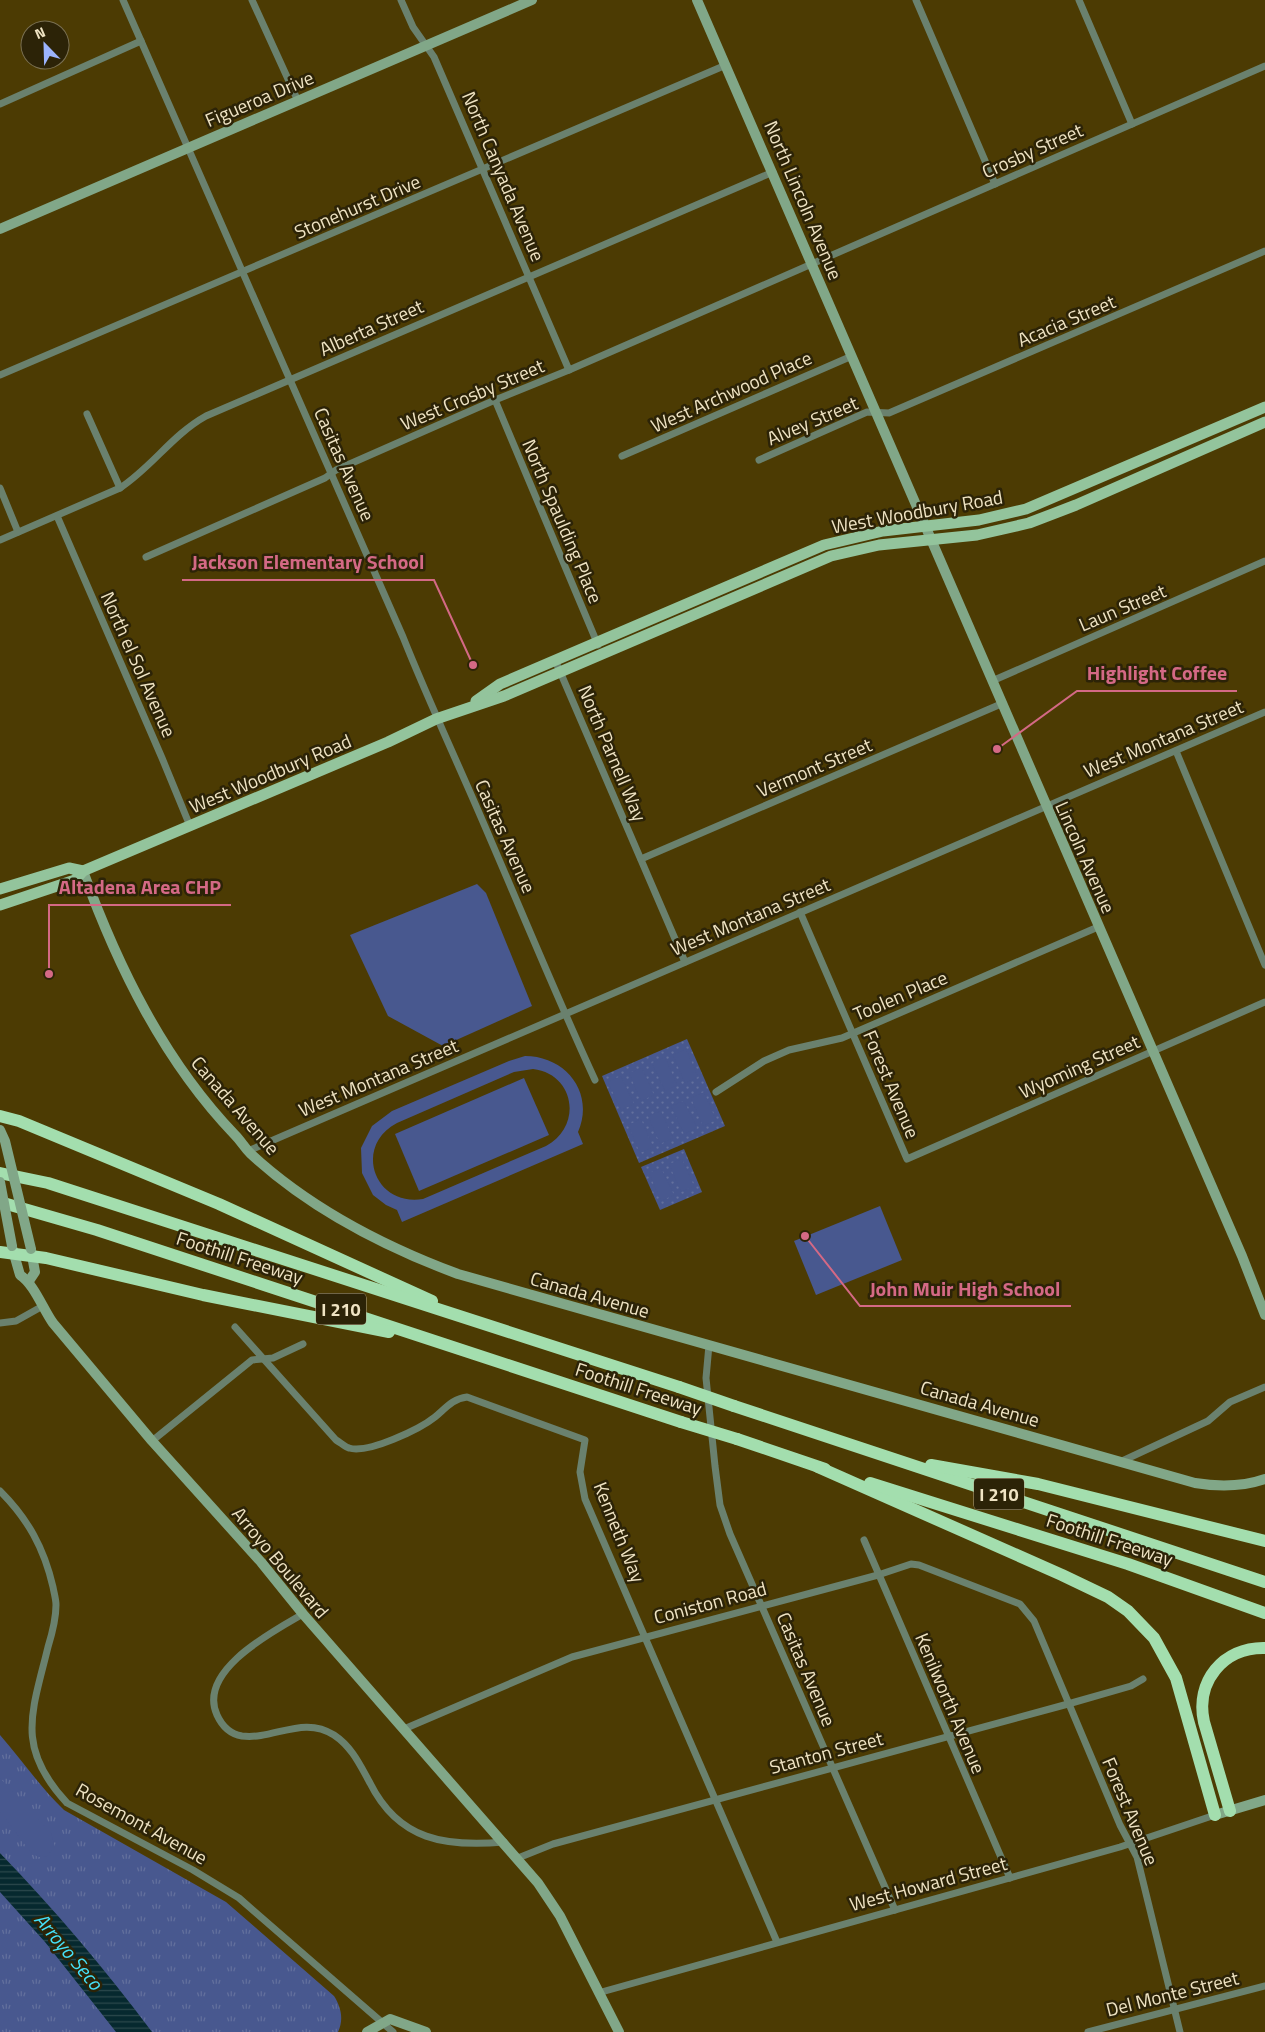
<svg xmlns="http://www.w3.org/2000/svg" width="1265" height="2032" font-family="'Titillium Web',sans-serif">
<style>
.grass{fill:url(#grass-tufts)}
.park{fill:url(#park-dots)}
.garden{fill:#48588f;fill-rule:evenodd}
.water{fill:url(#water-rules)}
.lines{fill:none;stroke-linecap:round;stroke-linejoin:round}
.street{stroke:#6a816e;stroke-width:7}
.secondary{stroke:#81a788;stroke-width:10}
.primary{stroke:#93c49c;stroke-width:11}
.highway{stroke:#a3deae;stroke-width:12}
.secondary-bridge{stroke:#81a788;stroke-width:10}
.highway-bridge{stroke:#a3deae;stroke-width:12}
.labels{text-anchor:middle;dominant-baseline:central;stroke-width:5;stroke-linejoin:round;paint-order:stroke}
.shield{fill:#2c2307;stroke:#b4a98b;stroke-width:1}
.shield-label{font-size:18px;font-weight:bold;fill:#efe3c3}
.street-label{font-size:19px;fill:#efe3c3;stroke:#2c2307}
.water-label{font-size:20px;font-style:italic;fill:#45e1f9;stroke:#2c2307}
.leader{fill:none;stroke:#d46985;stroke-width:2}
.callout-dot{fill:#d46985;stroke:#2c2307;stroke-width:2}
.callout-label{font-size:20px;text-anchor:middle;font-weight:bold;fill:#d46985;stroke:#2c2307;stroke-width:5;stroke-linejoin:round;paint-order:stroke}
</style>
<defs>
<pattern id="grass-tufts" width="24" height="20" patternUnits="userSpaceOnUse" patternTransform="scale(1.25)"><rect width="24" height="20" fill="#48588f"/><path d="M3 7l-1-3M5 7V3M7 7l1-3M15 17l-1-3M17 17v-4M19 17l1-3" fill="none" stroke="#63709d"/></pattern>
<pattern id="park-dots" width="8" height="8" patternUnits="userSpaceOnUse" patternTransform="scale(1.25)"><rect width="8" height="8" fill="#48588f"/><path d="M2 2h.1M6 6h.1" fill="none" stroke="#63709d" stroke-width="1.8" stroke-linecap="round"/></pattern>
<pattern id="water-rules" width="6" height="5" patternUnits="userSpaceOnUse" patternTransform="scale(1.25)"><rect width="6" height="5" fill="#06292f"/><path d="M0 2.5h6" fill="none" stroke="#2b484c"/></pattern>
</defs>
<rect width="100%" height="100%" fill="#4c3b03"/>
<path class="grass" d="M0,1735c22,25 40,52 64,75l162,92 108,94c7,11 10,23 4,36h-338z"/>
<g class="park">
<path d="M687,1039l38,87 -86,37 -37,-87z"/>
<path d="M684,1149l18,43 -42,18 -19,-43z"/>
</g>
<g class="garden">
<path d="M477,884l9,9 46,113 -89,40 -55,-30 -38,-81z"/>
<path d="M686,1049l12,28 -13,6 -12,-28z"/>
<path d="M525,1056c41,0 70,37 53,76l5,12 -181,78 -5,-12 -11,-5 -13,-10 -11,-22 -1,-25 11,-22 20,-15 117,-50zM533,1069c42,5 50,57 13,77l-123,53c-49,8 -70,-53 -26,-76l117,-51z"/>
<path d="M665,1057l12,28 -12,6 -13,-28z"/>
<path d="M642,1068l12,27 -13,6 -12,-28z"/>
<path d="M621,1076l13,28 -13,6 -13,-28z"/>
<path d="M524,1078l25,57 -130,56 -24,-57z"/>
<path d="M704,1092l12,28 -13,6 -12,-28z"/>
<path d="M684,1101l13,27 -13,6 -13,-28z"/>
<path d="M661,1111l12,27 -13,6 -12,-28z"/>
<path d="M641,1119l12,28 -13,6 -12,-28z"/>
<path d="M682,1159l12,27 -13,6 -12,-28z"/>
<path d="M661,1168l13,27 -13,6 -12,-28z"/>
<path d="M880,1206l22,54 -86,35 -22,-54z"/>
<path d="M0,1778l51,55 4,14 -8,9c-5,1 -8,2 -12,-1 -8,-4 -25,-33 -35,-43z"/>
</g>
<path class="water" d="M0,1853c55,57 105,116 152,179h-36l-71,-90 -45,-50z"/>
<g class="lines">
<g class="street">
<path d="M123,0l280,637c28,70 60,137 89,206 34,79 67,159 103,237"/>
<path d="M252,0l46,101"/>
<path d="M401,0l12,27 21,30 135,313"/>
<path d="M916,0l79,184"/>
<path d="M1079,0l53,124"/>
<path d="M0,104l141,-63"/>
<path d="M0,375l726,-310"/>
<path d="M495,400l103,245"/>
<path d="M87,414l33,74"/>
<path d="M622,456l230,-100"/>
<path d="M759,460l108,-48 22,1 376,-162"/>
<path d="M0,488l18,44"/>
<path d="M57,516l105,242 28,68"/>
<path d="M0,540l120,-52c32,-21 52,-53 86,-72l567,-244"/>
<path d="M146,557l179,-79 11,-8 159,-70 74,-30 696,-304"/>
<path d="M555,660l130,302"/>
<path d="M992,681l273,-120"/>
<path d="M1176,751l89,214"/>
<path d="M641,859l360,-155"/>
<path d="M800,912l107,247 358,-157"/>
<path d="M716,1092l48,-31 25,-11 53,-12 256,-111"/>
<path d="M248,1151l1017,-439"/>
<path d="M0,1323l16,-2 25,-14"/>
<path d="M235,1327l101,113c4,2 9,7 13,8 19,6 71,-19 86,-31 11,-9 17,-18 32,-20l118,43 -5,32 5,27 192,443"/>
<path d="M709,1345l-3,33 9,88 5,39 10,29 165,376"/>
<path d="M152,1441l100,-81 21,-2 30,-14"/>
<path d="M1120,1462l88,-41 22,-19 35,-15"/>
<path d="M0,1491c28,28 44,57 53,96 1,6 3,12 3,18 0,14 -4,29 -8,42 -16,66 -33,100 19,156l126,67 46,28 154,134"/>
<path d="M864,1540l146,338"/>
<path d="M303,1614c-31,18 -106,57 -86,101 5,11 13,19 25,21 32,4 61,-21 92,-1 18,12 26,30 36,48 29,58 76,64 134,59"/>
<path d="M404,1729l168,-72 306,-82 33,-11 8,1 101,39 14,17 86,204 17,32 43,175"/>
<path d="M518,1858l35,-14 515,-140 63,-18 12,-7"/>
<path d="M598,1993l522,-146 95,-32"/>
<path d="M1088,2032l177,-46"/>
</g>
<g class="secondary">
<path d="M697,0l545,1256 23,59"/>
<path d="M0,229l532,-229"/>
<path d="M83,871c35,96 81,190 152,264 6,6 9,12 15,18 59,55 133,93 208,121l737,209c24,4 47,4 70,-4"/>
<path d="M12,1247l8,28c14,9 23,34 33,48l99,118 109,121 42,52 235,269 22,33 59,116"/>
<path d="M29,1281l6,-9 -4,-22"/>
<path d="M1215,1815l50,-15"/>
<path d="M367,2032l23,-13 36,13"/>
</g>
<g class="primary">
<path d="M476,701l24,-17 324,-139 59,-14 96,-11 47,-11 239,-102"/>
<path d="M0,889l69,-21 14,3"/>
<path d="M0,905l75,-25 8,-9 305,-129 48,-23 68,-23 327,-140 48,-11 98,-10 52,-12 47,-18 189,-83"/>
</g>
<g class="highway">
<path d="M0,1116l19,5 200,83 213,97"/>
<path d="M0,1173l48,10 631,204"/>
<path d="M0,1202l97,28 584,192"/>
<path d="M0,1252l46,6 157,37 186,37"/>
<path d="M734,1406l531,176"/>
<path d="M737,1439l88,30"/>
<path d="M931,1465l107,19 227,57"/>
<path d="M818,1467l244,108 46,22 20,14 26,27 22,40 39,137"/>
<path d="M870,1483l258,81 137,49"/>
<path d="M1230,1811l-26,-89c-9,-40 19,-75 61,-74"/>
</g>
<g class="secondary-bridge">
<path d="M0,1130l5,11 26,108"/>
<path d="M0,1182l12,64"/>
</g>
<g class="highway-bridge">
<path d="M679,1387l55,19"/>
<path d="M681,1422l56,17"/>
</g>
</g>
<g class="labels">
<g class="shield">
<rect x="316" y="1293.5" width="50" height="31" rx="4"/>
<rect x="974" y="1478.5" width="50" height="31" rx="4"/>
</g>
<g class="shield-label">
<text x="341" y="1309">I 210</text>
<text x="999" y="1494">I 210</text>
</g>
<g class="street-label">
<text transform="translate(259 98) rotate(-23)">Figueroa Drive</text>
<text transform="translate(1032 150) rotate(-24)">Crosby Street</text>
<text transform="translate(504 176) rotate(67)">North Canyada Avenue</text>
<text transform="translate(804 200) rotate(67)">North Lincoln Avenue</text>
<text transform="translate(357 206) rotate(-23)">Stonehurst Drive</text>
<text transform="translate(1066 320) rotate(-23)">Acacia Street</text>
<text transform="translate(371 327) rotate(-24)">Alberta Street</text>
<text transform="translate(731 391) rotate(-24)">West Archwood Place</text>
<text transform="translate(472 394) rotate(-23)">West Crosby Street</text>
<text transform="translate(812 420) rotate(-23)">Alvey Street</text>
<text transform="translate(345 464) rotate(66)">Casitas Avenue</text>
<text transform="translate(917 511) rotate(-10)">West Woodbury Road</text>
<text transform="translate(563 521) rotate(67)">North Spaulding Place</text>
<text transform="translate(1122 607) rotate(-23)">Laun Street</text>
<text transform="translate(139 664) rotate(66)">North el Sol Avenue</text>
<text transform="translate(1163 738) rotate(-23)">West Montana Street</text>
<text transform="translate(613 753) rotate(67)">North Parnell Way</text>
<text transform="translate(814 767) rotate(-23)">Vermont Street</text>
<text transform="translate(270 773) rotate(-23)">West Woodbury Road</text>
<text transform="translate(506 836) rotate(66)">Casitas Avenue</text>
<text transform="translate(1086 857) rotate(66)">Lincoln Avenue</text>
<text transform="translate(750 916) rotate(-23)">West Montana Street</text>
<text transform="translate(900 995) rotate(-23)">Toolen Place</text>
<text transform="translate(1079 1066) rotate(-24)">Wyoming Street</text>
<text transform="translate(378 1077) rotate(-23)">West Montana Street</text>
<text transform="translate(892 1084) rotate(67)">Forest Avenue</text>
<text transform="translate(236 1105) rotate(49)">Canada Avenue</text>
<text transform="translate(240 1257) rotate(18)">Foothill Freeway</text>
<text transform="translate(590 1294) rotate(16)">Canada Avenue</text>
<text transform="translate(639 1388) rotate(18)">Foothill Freeway</text>
<text transform="translate(980 1403) rotate(16)">Canada Avenue</text>
<text transform="translate(620 1532) rotate(68)">Kenneth Way</text>
<text transform="translate(1110 1539) rotate(18)">Foothill Freeway</text>
<text transform="translate(281 1562) rotate(50)">Arroyo Boulevard</text>
<text transform="translate(710 1602) rotate(-15)">Coniston Road</text>
<text transform="translate(807 1669) rotate(67)">Casitas Avenue</text>
<text transform="translate(951 1703) rotate(67)">Kenilworth Avenue</text>
<text transform="translate(826 1752) rotate(-15)">Stanton Street</text>
<text transform="translate(1131 1811) rotate(67)">Forest Avenue</text>
<text transform="translate(142 1823) rotate(29)">Rosemont Avenue</text>
<text transform="translate(928 1883) rotate(-15)">West Howard Street</text>
<text transform="translate(1172 1993) rotate(-14)">Del Monte Street</text>
</g>
<g class="water-label">
<text transform="translate(69 1951) rotate(50)">Arroyo Seco</text>
</g>
</g>
<path class="leader" d="M473 665L434 580H182M997 749L1077 691H1237M49 974L49 905H231M805 1236L860 1306H1071"/>
<g class="callout-dot">
<circle cx="473" cy="665" r="5"/>
<circle cx="997" cy="749" r="5"/>
<circle cx="49" cy="974" r="5"/>
<circle cx="805" cy="1236" r="5"/>
</g>
<g class="callout-label">
<text x="308" y="569">Jackson Elementary School</text>
<text x="1157" y="680">Highlight Coffee</text>
<text x="140" y="894">Altadena Area CHP</text>
<text x="965" y="1296">John Muir High School</text>
</g>
<g transform="translate(45 45) rotate(337)"><circle r="24" fill="#2c2307" stroke="#7a7052"/>
<path d="M0-4L9 19L0 12L-9 19Z" fill="#9cb4fd"/>
<text y="-8" font-size="14" font-weight="bold" text-anchor="middle" fill="#efe3c3">N</text>
</g>
</svg>
